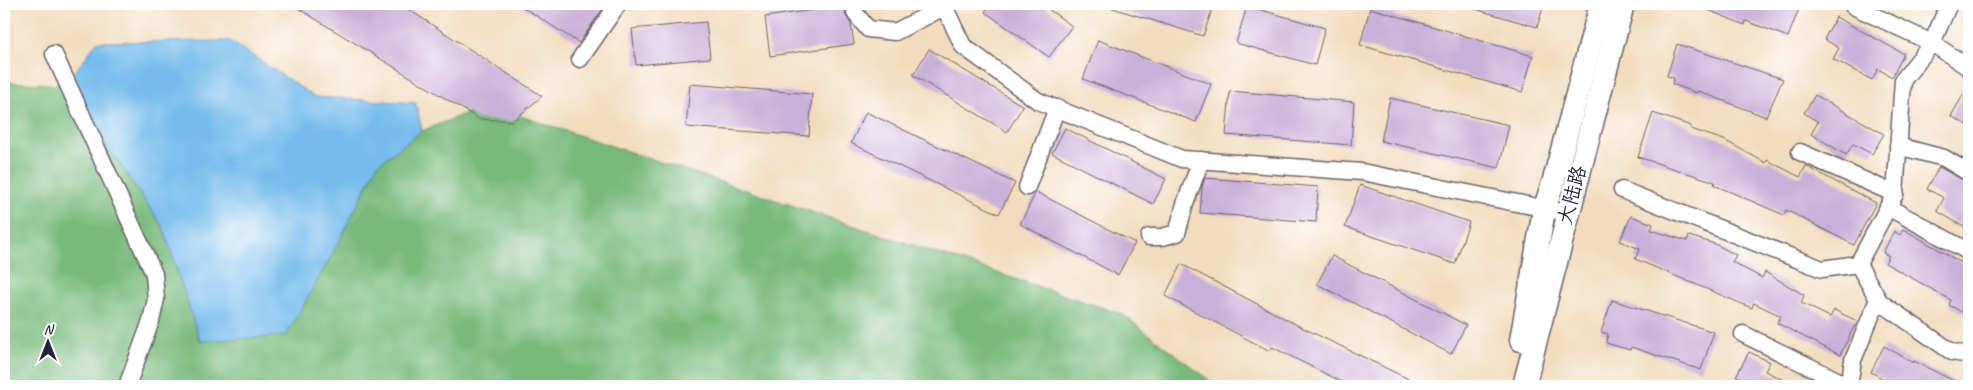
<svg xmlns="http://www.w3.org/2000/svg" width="1973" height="390" font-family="Caveat,'LXGW WenKai TC',sans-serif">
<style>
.forest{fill:#78ba7c;stroke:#4d6e5c}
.water{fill:#75bbec;stroke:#4c6e94}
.building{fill:#cab0d9}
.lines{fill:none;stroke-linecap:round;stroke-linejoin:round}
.minor-casing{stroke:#6b6368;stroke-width:19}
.secondary-casing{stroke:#6b6368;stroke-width:25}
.minor{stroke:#fff;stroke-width:16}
.secondary{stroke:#fff;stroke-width:22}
.labels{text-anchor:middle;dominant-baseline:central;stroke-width:5;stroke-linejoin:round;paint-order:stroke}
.street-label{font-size:20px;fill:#22223b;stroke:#fff}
</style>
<rect width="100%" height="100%" fill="#fff"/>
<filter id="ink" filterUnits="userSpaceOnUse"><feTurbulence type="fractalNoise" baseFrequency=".02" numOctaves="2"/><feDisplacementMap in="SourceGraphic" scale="10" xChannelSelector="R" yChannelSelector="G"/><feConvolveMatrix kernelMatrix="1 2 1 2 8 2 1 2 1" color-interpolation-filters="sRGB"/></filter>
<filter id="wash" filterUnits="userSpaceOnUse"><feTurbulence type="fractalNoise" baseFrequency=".0096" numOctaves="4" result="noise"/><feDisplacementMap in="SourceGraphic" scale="20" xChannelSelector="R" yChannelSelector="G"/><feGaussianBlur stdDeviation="1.12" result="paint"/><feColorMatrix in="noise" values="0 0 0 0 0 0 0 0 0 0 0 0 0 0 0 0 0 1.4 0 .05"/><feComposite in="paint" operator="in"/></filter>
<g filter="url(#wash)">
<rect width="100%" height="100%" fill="#f2dcbd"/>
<path class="forest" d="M4,82l61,3 98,142 37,114 137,-95 41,-82 44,-33 65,-26 635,209 95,72h-1213z"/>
<path class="water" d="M230,41l85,56 101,6 6,28 -44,33 -41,82 -51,90 -86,5 -37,-114 -98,-142 32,-43z"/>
<g id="blocks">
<g class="building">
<path d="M291,4h109l142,92 -29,25 -34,-2z"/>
<path d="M518,4h88l-27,39z"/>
<path d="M990,4h51l31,22 -23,31 -64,-45z"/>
<path d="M1109,4h105l-11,32 -94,-29z"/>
<path d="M1468,4h76l-7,23 -69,-20z"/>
<path d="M1693,4h108l-13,33 -42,-16 -1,4z"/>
<path d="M848,5l-3,9 6,10 3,20 -84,12 -5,-39z"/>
<path d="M1247,6l78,22 -10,37 -79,-22z"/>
<path d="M1370,8l163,48 -11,36 -162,-47z"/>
<path d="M1836,17l68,37 -12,23 -14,-8 -6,11 -39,-21 6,-11 -15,-9z"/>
<path d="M706,22l4,36 -74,7 -4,-36z"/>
<path d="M1098,40l113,44 -15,38 -113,-43z"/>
<path d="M1677,44l106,35 -17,38 -68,-26 -1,2 -25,-9 2,-6 -7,-2z"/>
<path d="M929,49l94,57 -16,26 -94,-57z"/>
<path d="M690,84l122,10 -3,42 -123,-9z"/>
<path d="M1969,85v41l-18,-10z"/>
<path d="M1230,91l124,11 -3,43 -125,-10z"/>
<path d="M1815,95l69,39 -12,20 -19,-10 -7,11 -35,-21 7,-12 -14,-9z"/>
<path d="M1390,98l119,27 -10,43 -118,-27z"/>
<path d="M866,112l149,71 -16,31 -148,-71z"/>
<path d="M1653,113l38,13v3l33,11 42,23 1,-3 33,17 6,-11 70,37 -22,42 -68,-35 -2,5 -70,-30 1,-3 -77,-25z"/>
<path d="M1065,128l101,51 -13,25 -101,-51z"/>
<path d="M1939,167l30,16v47l-32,-19 7,-13 -17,-9z"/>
<path d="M1205,178l113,9 -2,35 -116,-9 2,-26z"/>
<path d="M1360,185l109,37 -14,42 -110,-37z"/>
<path d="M1036,192l99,51 -17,32 -98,-51z"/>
<path d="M1631,216l22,8 -2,6 36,11 2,-5 26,8 21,11 -4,7 30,16 3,-6 39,23 -3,8 29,14 4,-7 23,11 -17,34 -63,-32 4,-7 -27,-13 -2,5 -117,-49 5,-10 -20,-8z"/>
<path d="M1903,229l66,38v49l-20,-11 2,-5 -66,-37 4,-7 -6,-3 11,-22 6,4z"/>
<path d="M1332,256l134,69 -15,29 -134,-70z"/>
<path d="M1181,264l120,63 122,59h-73l-78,-39 -2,4 -105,-55z"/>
<path d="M1612,300l102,32 -13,38 -70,-23 -1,3 -24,-7 2,-9 -7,-2z"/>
<path d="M1884,346l30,17v-2l50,25h-74l1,-3 -20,-11z"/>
<path d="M1749,352l21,10 -5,9 31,15h-38l-22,-10z"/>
</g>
</g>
</g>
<g filter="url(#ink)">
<use href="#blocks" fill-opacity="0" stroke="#6b6368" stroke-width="1"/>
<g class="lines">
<defs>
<g id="minor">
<path d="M943,4l20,42 75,55 144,58 180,13 205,41"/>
<path d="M1853,6l79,37 37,25"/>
<path d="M855,13l13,16 27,3 49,-25"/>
<path d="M54,54l100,220 2,25 -5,22 -24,65"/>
<path d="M580,59l38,-55"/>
<path d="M1898,146l46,12 25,15"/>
<path d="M1800,152l95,42"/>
<path d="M1027,187l30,-79"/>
<path d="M1622,190l200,79 36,-5"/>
<path d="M1888,207l81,45"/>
<path d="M1149,237h13l15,-4 8,-29 16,-44"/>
<path d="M1877,300l75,52 17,3"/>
<path d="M1743,334l106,52"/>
<path d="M1849,386l4,-26 25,-61 -20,-35 37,-70 8,-114 29,-37 17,-39"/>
</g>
<g id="secondary">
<path d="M1521,340l23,-130 10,-30 47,-176"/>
<path d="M1524,386l99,-382"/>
</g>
</defs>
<use href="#minor" class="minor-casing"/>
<use href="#secondary" class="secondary-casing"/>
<use href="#minor" class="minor"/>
<use href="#secondary" class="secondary"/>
</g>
</g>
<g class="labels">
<g class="street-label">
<text transform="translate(1572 195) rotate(-75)">大陆路</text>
</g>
</g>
<rect width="1973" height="390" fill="none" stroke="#fff" stroke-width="20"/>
<g transform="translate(48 342)" stroke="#ffffff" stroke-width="4" paint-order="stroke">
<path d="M0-4L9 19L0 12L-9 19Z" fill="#22223b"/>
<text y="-8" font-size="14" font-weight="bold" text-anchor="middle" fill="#22223b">N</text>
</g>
</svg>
